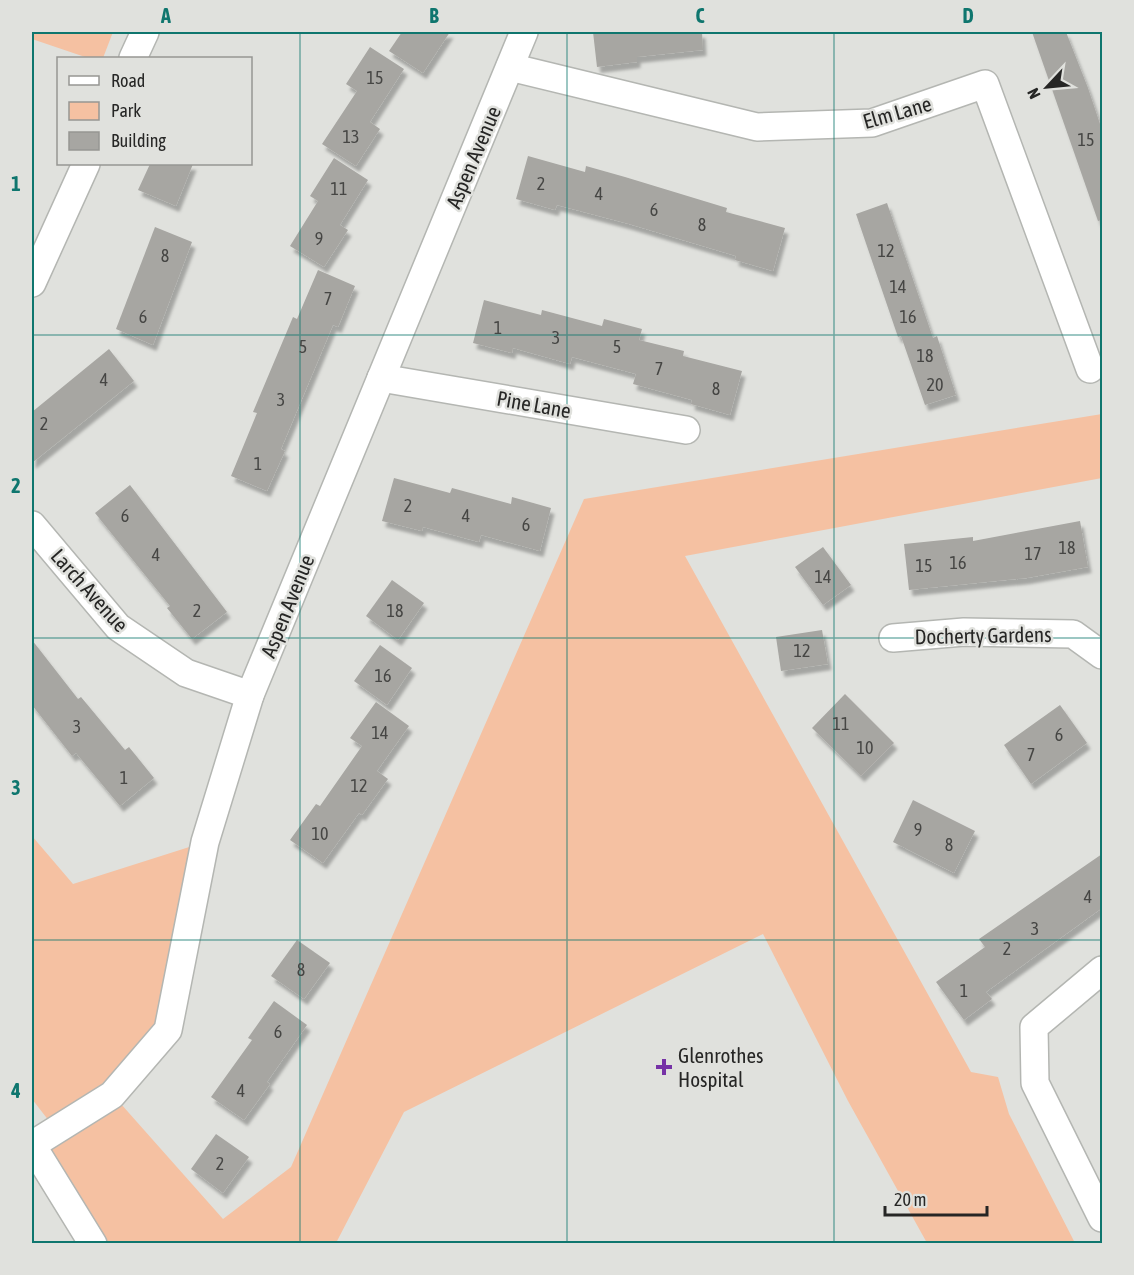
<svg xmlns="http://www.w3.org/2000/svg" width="1134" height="1275" font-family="'Asap Condensed',sans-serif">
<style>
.green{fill:#f5c1a2}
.building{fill:#a7a6a2;filter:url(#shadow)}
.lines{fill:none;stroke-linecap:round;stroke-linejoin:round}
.street-casing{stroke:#b4b6b2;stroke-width:30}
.street{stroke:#fff;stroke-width:27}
.grid{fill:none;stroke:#0f766e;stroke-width:1.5;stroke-opacity:0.55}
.poi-dot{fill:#7632a6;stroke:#e0e1dd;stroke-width:2}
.labels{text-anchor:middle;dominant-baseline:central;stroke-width:5;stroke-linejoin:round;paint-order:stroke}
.number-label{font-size:18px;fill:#464644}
.street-label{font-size:21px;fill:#262625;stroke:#e0e1dd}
.poi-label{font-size:21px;fill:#262625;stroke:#e0e1dd;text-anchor:start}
.neatline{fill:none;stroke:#0f766e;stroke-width:2}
.grid-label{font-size:20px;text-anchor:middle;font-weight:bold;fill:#0f766e}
</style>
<defs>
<filter id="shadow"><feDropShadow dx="3.5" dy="6" stdDeviation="1.5" flood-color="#0004"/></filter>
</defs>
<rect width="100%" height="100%" fill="#e0e1dd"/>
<g class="green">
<path d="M32,32h81l-10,26h-15l-56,-19z"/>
<path d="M1102,414v64l-417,78 286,516 27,5 11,37 66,129h-148l-79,-142 -85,-167 -359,178 -68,131h-243l-61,-98 24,-15 -24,-31v-263l41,48 132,-42 -37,188 -55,65 110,124 68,-52 293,-668z"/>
</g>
<g class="building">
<path d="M402,32h48l-27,41 -34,-22z"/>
<path d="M593,32h109l1,18 -66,7v5l-40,5z"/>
<path d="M1032,32h34l22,56 14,42v90l-4,1z"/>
<path d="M370,47l34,22 -34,53 10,7 -24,37 -34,-22 35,-53 -11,-7z"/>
<path d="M528,156l57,16 1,-6 39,11 102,31 -1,4 59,16 -12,43 -38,-11 1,-4 -107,-32 -72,-19 -2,5 -39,-11z"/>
<path d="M334,158l34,22 -28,45 8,5 -24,37 -34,-21 28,-45 -8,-5z"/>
<path d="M150,164h43l-17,42 -38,-16z"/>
<path d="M887,203l46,135 4,-2 19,59 -31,10 -24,-69 -3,1 -42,-123z"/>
<path d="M155,227l37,15 -39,103 -37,-16z"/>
<path d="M318,270l37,16 -17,41 -5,-2 -52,124 4,2 -18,40 -36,-15 26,-63 -4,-1 40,-95 4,2z"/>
<path d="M484,300l57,15 1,-5 60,16 2,-7 38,10 -3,11 45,11 -1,5 59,15 -12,44 -39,-11 1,-4 -59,-16 3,-10 -64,-17 -2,7 -57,-16 -1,5 -39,-10z"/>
<path d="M109,349l25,32 -102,82v-51z"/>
<path d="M394,478l56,15 2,-5 59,16 1,-7 39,11 -11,43 -59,-16 -2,7 -56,-15 -1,4 -40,-10z"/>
<path d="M130,485l97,127 -35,27 -25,-31 3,-2 -75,-93z"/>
<path d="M1080,521l8,46 -61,11 -118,12 -5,-46 69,-7v4z"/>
<path d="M823,547l28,38 -28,20 -28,-38z"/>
<path d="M392,580l32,23 -26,37 -32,-24z"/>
<path d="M822,630l6,34 -47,7 -5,-34z"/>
<path d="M32,640l46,59 3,-2 44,53 4,-3 25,31 -34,28 -44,-53 -4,3 -40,-51z"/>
<path d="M380,645l32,23 -25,37 -33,-24z"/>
<path d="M845,694l49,49 -33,33 -49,-48z"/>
<path d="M376,702l33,24 -32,45 11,8 -26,36 -3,-2 -36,50 -33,-23 26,-36 4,2 42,-60 -12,-8z"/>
<path d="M1060,705l27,38 -56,41 -27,-39z"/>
<path d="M913,800l62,31 -21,42 -61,-31z"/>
<path d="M1102,854v54l-116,84 6,7 -28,21 -28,-38 49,-35 -6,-8z"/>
<path d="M297,940l33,23 -26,36 -33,-23z"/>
<path d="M274,1001l33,24 -40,57 3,2 -26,36 -33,-23 41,-57 -4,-2z"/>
<path d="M216,1134l33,23 -26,36 -32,-24z"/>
</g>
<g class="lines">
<defs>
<g id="street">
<path d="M133,58l12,-26"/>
<path d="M510,67l247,60 115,-4 113,-39 105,285"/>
<path d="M32,283l54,-119"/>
<path d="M381,378l305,52"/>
<path d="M32,525l86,102 68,46 64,22"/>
<path d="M893,638l71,-6 109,2 29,21"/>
<path d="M1102,970l-68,57 1,56 67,135"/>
<path d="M32,1145l80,-50 56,-65 37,-188 45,-147 274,-663"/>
<path d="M32,1145l61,99"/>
</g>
</defs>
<use href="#street" class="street-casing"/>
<use href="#street" class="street"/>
</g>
<path class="grid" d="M300,32v1212M567,32v1212M834,32v1212M32,335h1070M32,638h1070M32,940h1070"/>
<path class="poi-dot" d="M661 1058h6v6h6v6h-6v6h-6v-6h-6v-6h6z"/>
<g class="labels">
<g class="number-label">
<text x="375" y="77">15</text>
<text x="351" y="136">13</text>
<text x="1086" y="139">15</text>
<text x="541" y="183">2</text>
<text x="339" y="188">11</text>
<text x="599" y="193">4</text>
<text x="654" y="209">6</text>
<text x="702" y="224">8</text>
<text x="319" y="238">9</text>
<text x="886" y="250">12</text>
<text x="165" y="255">8</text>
<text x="898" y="286">14</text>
<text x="328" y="298">7</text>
<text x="143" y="316">6</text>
<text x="908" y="316">16</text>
<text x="498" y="327">1</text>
<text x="556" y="337">3</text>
<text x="303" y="346">5</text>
<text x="617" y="346">5</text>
<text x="925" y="355">18</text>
<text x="659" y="368">7</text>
<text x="104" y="379">4</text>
<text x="935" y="384">20</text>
<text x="716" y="388">8</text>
<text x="281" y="399">3</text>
<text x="44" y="423">2</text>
<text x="258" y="463">1</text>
<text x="408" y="505">2</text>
<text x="125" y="515">6</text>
<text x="466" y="515">4</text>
<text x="526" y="524">6</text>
<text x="1067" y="547">18</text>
<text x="1033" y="553">17</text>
<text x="156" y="554">4</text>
<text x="958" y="562">16</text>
<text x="924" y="565">15</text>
<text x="823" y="576">14</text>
<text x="197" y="610">2</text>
<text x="395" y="610">18</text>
<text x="802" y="650">12</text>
<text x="383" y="675">16</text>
<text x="841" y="723">11</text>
<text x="77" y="726">3</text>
<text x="380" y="732">14</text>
<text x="1059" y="734">6</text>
<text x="865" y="747">10</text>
<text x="1031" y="754">7</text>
<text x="124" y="777">1</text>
<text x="359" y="785">12</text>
<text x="918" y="829">9</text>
<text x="320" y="833">10</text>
<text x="949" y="844">8</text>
<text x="1088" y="896">4</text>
<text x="1035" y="928">3</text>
<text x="1007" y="948">2</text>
<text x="301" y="969">8</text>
<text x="964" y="990">1</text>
<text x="278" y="1031">6</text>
<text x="241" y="1090">4</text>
<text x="220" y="1163">2</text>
</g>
<g class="street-label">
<text transform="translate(897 112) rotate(-16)">Elm Lane</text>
<text transform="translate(473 157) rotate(-67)">Aspen Avenue</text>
<text transform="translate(534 404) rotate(10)">Pine Lane</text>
<text transform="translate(90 590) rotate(48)">Larch Avenue</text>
<text transform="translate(287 606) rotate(-68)">Aspen Avenue</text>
<text transform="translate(983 635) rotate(-1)">Docherty Gardens</text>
</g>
<g class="poi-label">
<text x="678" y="1055">Glenrothes<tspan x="678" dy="24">Hospital</tspan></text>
</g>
</g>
<rect width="1134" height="1275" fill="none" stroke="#e0e1dd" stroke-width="66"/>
<rect x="57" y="57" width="195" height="108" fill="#e0e1dd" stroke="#969693" stroke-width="1.5"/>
<rect x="69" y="76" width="30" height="9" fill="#ffffff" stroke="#969693" stroke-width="1.5"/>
<text x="111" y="87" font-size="18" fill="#262625">Road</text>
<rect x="69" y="102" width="30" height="18" fill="#f5c1a2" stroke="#969693" stroke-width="1.5"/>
<text x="111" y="117" font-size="18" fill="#262625">Park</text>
<rect x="69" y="132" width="30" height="18" fill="#a7a6a2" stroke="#969693" stroke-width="1.5"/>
<text x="111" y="147" font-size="18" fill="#262625">Building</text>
<g transform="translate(1047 87) rotate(244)" stroke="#e0e1dd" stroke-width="4.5" paint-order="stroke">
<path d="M0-4.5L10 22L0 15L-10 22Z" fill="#262625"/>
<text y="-9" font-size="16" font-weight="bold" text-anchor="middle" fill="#262625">N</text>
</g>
<path d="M885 1206v9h102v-9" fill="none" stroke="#262625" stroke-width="3"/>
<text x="894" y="1206" font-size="18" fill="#262625" stroke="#e0e1dd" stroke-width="4.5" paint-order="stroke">20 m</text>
<rect x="33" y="33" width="1068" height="1209" class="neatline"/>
<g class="grid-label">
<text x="166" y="23">A</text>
<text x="434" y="23">B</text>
<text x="700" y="23">C</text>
<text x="968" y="23">D</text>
<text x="16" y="191">1</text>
<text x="16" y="493">2</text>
<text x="16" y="795">3</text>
<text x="16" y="1098">4</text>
</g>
</svg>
